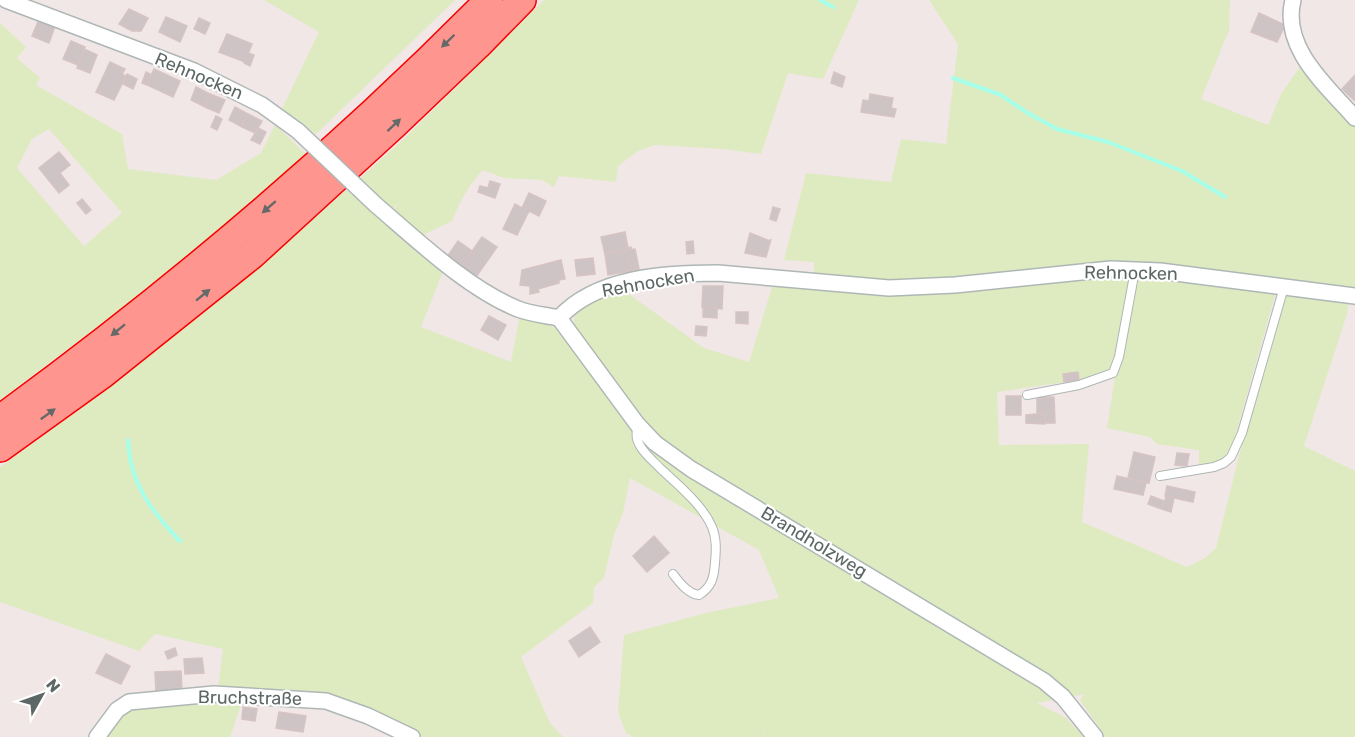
<svg xmlns="http://www.w3.org/2000/svg" width="1355" height="737" font-family="Rubik,sans-serif">
<style>
.green{fill:#deebc0;fill-rule:evenodd}
.lines{fill:none;stroke-linecap:round;stroke-linejoin:round}
.stream{stroke:#a8ffe9;stroke-width:4}
.building{fill:#cec4c5;stroke:#d7c3c3;stroke-width:1.5}
.lane-casing{stroke:#aeb7b6;stroke-width:10}
.street-casing{stroke:#aeb7b6;stroke-width:18}
.highway-casing{stroke:#f70001;stroke-width:30}
.lane{stroke:#fff;stroke-width:8}
.street{stroke:#fff;stroke-width:15}
.highway{stroke:#ff958f;stroke-width:27}
.street-bridge-casing{stroke:#aeb7b6;stroke-width:18;stroke-linecap:butt}
.street-bridge{stroke:#fff;stroke-width:15}
.oneway{fill:#656a68}
.labels{text-anchor:middle;dominant-baseline:central;stroke-width:4.5;stroke-linejoin:round;paint-order:stroke}
.street-label{font-size:18px;fill:#5d6866;stroke:#fff}
</style>
<rect width="100%" height="100%" fill="#f1e7e6"/>
<g class="green">
<path d="M264,0h191l-139,134 -34,-25 37,-77z"/>
<path d="M544,0h315l-36,79 -35,-6 -27,81 -39,-5 -67,-4 -17,6 -20,15 -2,16 -57,-6 -5,11 -12,-7 -38,-2 -21,-8c-15,15 -23,32 -31,51l-31,15 -27,-26 6,-10 -7,9 -33,-31 45,-40z"/>
<path d="M929,0h301l-1,30 -28,69 67,26 13,-31 21,-30 53,62v165l-118,-16 -255,1 -91,6 -77,-6v-14l-30,-2 22,-87 85,9 10,-43 45,5 12,-100z"/>
<path d="M0,23l26,24 -9,11 23,20 -4,7 86,49 6,35 88,11 45,-27 14,-28 32,30 -125,108 -182,137zM49,129l73,84 -38,33 -67,-78 15,-29z"/>
<path d="M346,190l98,79 -23,58 90,35 9,-48 35,14 19,-5 1,-10 20,-17 20,-6 15,5 74,53 45,14 24,-78 355,-9 3,4 -14,70 -6,19 -14,8 -12,3 -88,13 2,53 90,-1 -7,78 105,45 18,-9 11,-10 31,-124 40,-135 62,10 -2,15 -43,132 51,25v266h-249l-26,-37 4,-6 -47,9 29,15 18,19h-320v-5l-1,5h-129l-8,-4 -8,-21 6,-77 82,-22 73,-15 -20,-48 -129,-72 -7,35 -9,22 -10,43 -10,9 -1,16 -72,54 29,66 13,14h-140l-90,-40 -115,-8 5,-40 -68,-15 -16,17 -139,-49v-135c121,-86 236,-178 346,-277z"/>
<path d="M1139,273l135,20 1,2 -40,142c-9,21 -12,25 -36,30v-17l-42,-6 -7,-7 -43,-9 8,-51z"/>
<path d="M243,699l-13,38h-127l23,-29z"/>
</g>
<g class="lines">
<g class="stream">
<path d="M820,0l13,7"/>
<path d="M953,78l48,17 25,17 31,17 51,13 74,29 43,26"/>
<path d="M128,440c1,42 24,72 52,101"/>
</g>
</g>
<g class="building">
<path d="M129,9l19,9 -7,13h-9l-13,-7z"/>
<path d="M1259,13l26,12 -8,17 -26,-10z"/>
<path d="M166,17l21,9 -7,16 -21,-10z"/>
<path d="M199,18l11,5 -5,11 -11,-5z"/>
<path d="M39,19l16,7 -6,17 -17,-7z"/>
<path d="M227,34l25,10 -7,18 -26,-10z"/>
<path d="M71,41l14,6 -7,18 -15,-6z"/>
<path d="M84,49l13,6 -7,18 -13,-5z"/>
<path d="M248,53l6,2 -4,11 -6,-3z"/>
<path d="M110,62l15,7 -3,5 4,2 -12,24 -18,-8z"/>
<path d="M154,69l26,12 -7,16 -26,-12z"/>
<path d="M146,72l6,3 -5,10 -5,-2z"/>
<path d="M834,72l11,5 -3,10 -11,-4z"/>
<path d="M127,74l10,5 -4,10 -10,-5z"/>
<path d="M1355,75v26l-13,-12z"/>
<path d="M196,87l14,7 -5,13 -14,-7z"/>
<path d="M210,94l15,6 -6,13 -14,-6z"/>
<path d="M870,94l23,4 -2,10 5,1 -2,8 -33,-5 2,-12 6,1z"/>
<path d="M235,107l13,7 -6,13 -13,-7z"/>
<path d="M248,114l14,7 -7,12 -13,-6z"/>
<path d="M216,116l6,3 -5,11 -6,-3z"/>
<path d="M258,128l8,4 -6,12 -9,-4z"/>
<path d="M59,152l11,13 -10,8 9,12 -10,8 -20,-25z"/>
<path d="M490,181l10,3 -5,14 -17,-6 2,-6 8,2z"/>
<path d="M529,193l17,8 -7,15 -10,-5 -12,24 -14,-6 12,-25 7,4z"/>
<path d="M82,199l9,11 -5,4 -9,-11z"/>
<path d="M773,207l7,2 -4,12 -6,-2z"/>
<path d="M625,232l3,16 3,-1v2l-26,5 -4,-17z"/>
<path d="M750,233l20,8 1,-2 -5,18 -21,-4z"/>
<path d="M482,237l15,10 -21,30 -15,-10z"/>
<path d="M458,241l14,10 -11,16 -14,-10z"/>
<path d="M693,241l1,12 -7,1 -1,-12z"/>
<path d="M635,249l4,20 -8,2 -4,-21z"/>
<path d="M627,250l4,21 -23,4 -3,-21z"/>
<path d="M593,258l2,16 -18,2 -2,-16z"/>
<path d="M561,260l4,19 -6,1v3l-21,6 1,3 -9,2v-8l-10,-1 2,-15z"/>
<path d="M703,286h20l-1,23 -20,-2z"/>
<path d="M703,307l14,1v10l-14,-1z"/>
<path d="M736,312h12v12l-12,-1z"/>
<path d="M489,316l17,9 -8,15 -17,-10z"/>
<path d="M696,326l11,1 -1,9 -11,-1z"/>
<path d="M1078,372l1,8 -15,2 -1,-8z"/>
<rect x="1006" y="396" width="15" height="19"/>
<path d="M1037,397h17l1,26h-9l-1,-9h-8z"/>
<path d="M1037,414h8v10l-19,-1v-8z"/>
<path d="M1134,452l21,5 -6,26 -21,-5z"/>
<path d="M1177,453l12,1 -2,12 -12,-1z"/>
<path d="M1117,476l29,7 -3,12 -29,-6z"/>
<path d="M1167,486l28,6 -2,10 -28,-6z"/>
<path d="M1151,496l13,5 -2,8 -14,-5z"/>
<path d="M1166,497l8,1 -3,14 -9,-3z"/>
<path d="M654,536l15,17 -22,19 -14,-16z"/>
<path d="M590,627l10,15 -21,15 -10,-16z"/>
<path d="M175,648l2,7 -9,4 -3,-7z"/>
<path d="M106,654l24,12 -9,18 -25,-11z"/>
<path d="M202,658l2,15 -19,1 -1,-15z"/>
<path d="M181,671l1,20 -26,2 -1,-21z"/>
<path d="M243,707l14,2 -2,12 -13,-2z"/>
<path d="M279,712l27,4 -3,16 -27,-4z"/>
</g>
<g class="lines">
<defs>
<g id="lane">
<path d="M1027,395l52,-10 34,-12 6,-16 16,-87"/>
<path d="M637,425c0,5 -1,10 0,14 3,11 15,21 23,29 18,17 42,36 52,59 5,12 4,24 3,36 -1,14 -3,24 -16,32 -11,-1 -19,-12 -26,-21"/>
<path d="M1160,476l54,-9 10,-4 7,-6 11,-24 42,-146"/>
</g>
<g id="street">
<path d="M6,0l188,71 68,34 36,26"/>
<path d="M1293,0c-12,48 34,86 62,118"/>
<path d="M376,205c41,35 92,84 142,104 12,5 27,6 41,9"/>
<path d="M559,318c37,-41 106,-45 159,-45l171,15 66,-3 156,-16 49,2 195,25"/>
<path d="M559,318l78,106 18,19 36,26 353,212 19,16 32,40"/>
<path d="M97,737l20,-27 12,-8 85,-8 112,7 42,15 44,21"/>
</g>
<g id="highway">
<path d="M0,419c174,-127 338,-266 489,-419"/>
<path d="M0,448l103,-74 149,-119 142,-130 84,-80 44,-45"/>
</g>
</defs>
<use href="#lane" class="lane-casing"/>
<use href="#street" class="street-casing"/>
<use href="#highway" class="highway-casing"/>
<use href="#lane" class="lane"/>
<use href="#street" class="street"/>
<use href="#highway" class="highway"/>
<defs>
<path id="street-bridge" d="M298,131l78,74"/>
</defs>
<use href="#street-bridge" class="street-bridge-casing"/>
<use href="#street-bridge" class="street-bridge"/>
</g>
<defs><path id="oneway-solid" d="M-6-.8H1V-3.2L6.5 0L1 3.2V.8H-6Z" transform="scale(1.5)"/></defs>
<g class="oneway">
<use href="#oneway-solid" transform="translate(448 41) rotate(136)"/>
<use href="#oneway-solid" transform="translate(394 125) rotate(-43)"/>
<use href="#oneway-solid" transform="translate(269 207) rotate(139)"/>
<use href="#oneway-solid" transform="translate(203 295) rotate(-39)"/>
<use href="#oneway-solid" transform="translate(118 330) rotate(141)"/>
<use href="#oneway-solid" transform="translate(48 414) rotate(-36)"/>
</g>
<g class="labels">
<g class="street-label">
<text transform="translate(199 76) rotate(23)">Rehnocken</text>
<text transform="translate(1131 273) rotate(1)">Rehnocken</text>
<text transform="translate(648 283) rotate(-10)">Rehnocken</text>
<text transform="translate(814 542) rotate(31)">Brandholzweg</text>
<text transform="translate(250 698) rotate(1)">Bruchstraße</text>
</g>
</g>
<g transform="translate(42 695) rotate(50)" stroke="#ffffff" stroke-width="4.5" paint-order="stroke">
<path d="M0-4.5L10 22L0 15L-10 22Z" fill="#5d6866"/>
<text y="-9" font-size="16" font-weight="bold" text-anchor="middle" fill="#5d6866">N</text>
</g>
</svg>
